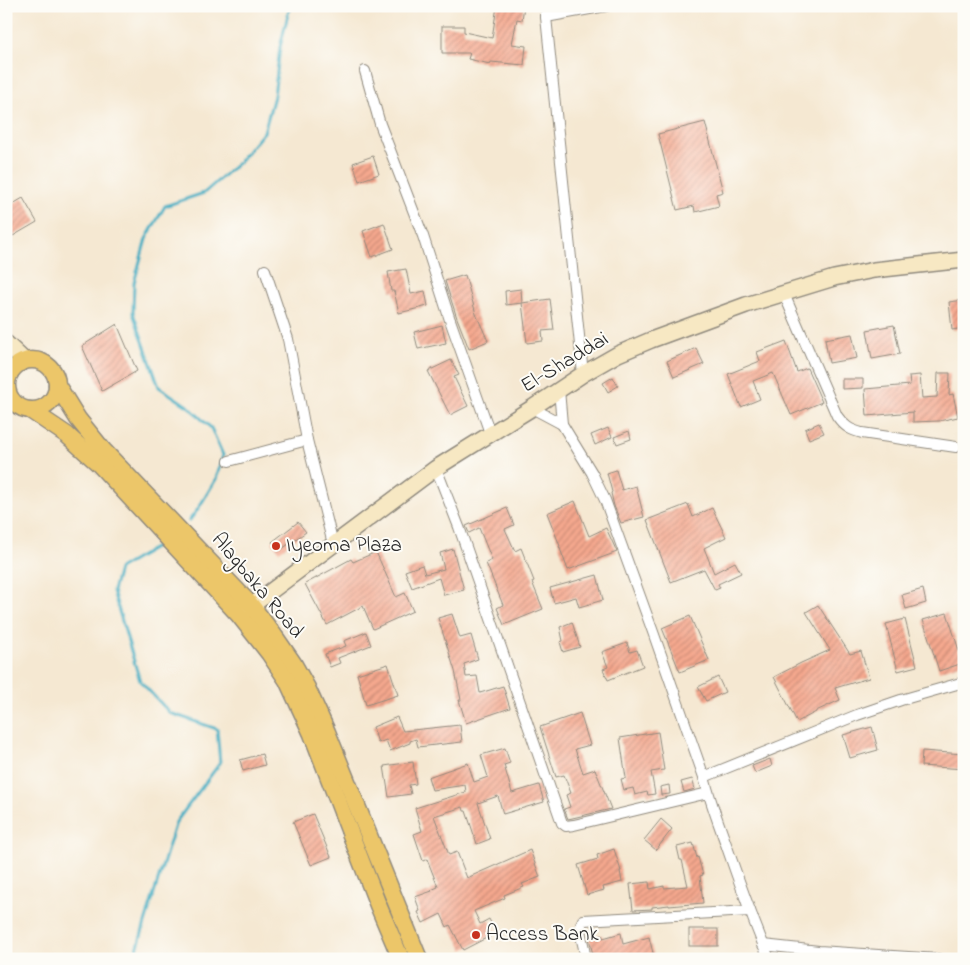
<svg xmlns="http://www.w3.org/2000/svg" width="970" height="965" font-family="'Indie Flower',sans-serif">
<style>
.lines{fill:none;stroke-linecap:round;stroke-linejoin:round}
.stream{stroke:#42adc2;stroke-width:3}
.building{fill:url(#building-hatch)}
.street-casing{stroke:#908a7e;stroke-width:12}
.secondary-casing{stroke:#908a7e;stroke-width:18}
.primary-casing{stroke:#908a7e;stroke-width:19}
.street{stroke:#fff;stroke-width:10}
.secondary{stroke:#f7e8c3;stroke-width:15}
.primary{stroke:#ecc669;stroke-width:16}
.poi-dot{fill:#c8321e;stroke:#fdfcf7;stroke-width:2}
.labels{text-anchor:middle;dominant-baseline:central;stroke-width:4;stroke-linejoin:round;paint-order:stroke}
.street-label{font-size:21px;fill:#2b2b2b;stroke:#fdfcf7}
.poi-label{font-size:21px;fill:#2b2b2b;stroke:#fdfcf7;text-anchor:start}
</style>
<defs>
<pattern id="building-hatch" width="6" height="6" patternUnits="userSpaceOnUse" patternTransform="scale(1.25)"><rect width="6" height="6" fill="#f5a88e"/><path d="M-1 1l2-2M0 6l6-6M5 7l2-2" fill="none" stroke="#c78974"/></pattern>
</defs>
<rect width="100%" height="100%" fill="#fdfcf7"/>
<filter id="ink" filterUnits="userSpaceOnUse"><feTurbulence type="fractalNoise" baseFrequency=".02" numOctaves="2"/><feDisplacementMap in="SourceGraphic" scale="10" xChannelSelector="R" yChannelSelector="G"/><feConvolveMatrix kernelMatrix="1 2 1 2 8 2 1 2 1" color-interpolation-filters="sRGB"/></filter>
<filter id="wash" filterUnits="userSpaceOnUse"><feTurbulence type="fractalNoise" baseFrequency=".0096" numOctaves="4" result="noise"/><feDisplacementMap in="SourceGraphic" scale="20" xChannelSelector="R" yChannelSelector="G"/><feGaussianBlur stdDeviation="1.12" result="paint"/><feColorMatrix in="noise" values="0 0 0 0 0 0 0 0 0 0 0 0 0 0 0 0 0 1.4 0 .05"/><feComposite in="paint" operator="in"/></filter>
<g filter="url(#wash)">
<rect width="100%" height="100%" fill="#f5e8d2"/>
<g class="lines">
<g class="stream">
<path d="M189,521l9,-12 18,-30 7,-24 -12,-27 -22,-21 -30,-20 -26,-74 1,-30 12,-44 19,-33 39,-13 35,-31 25,-30 10,-36 6,-49 10,-41"/>
<path d="M134,959l42,-137 44,-59 -3,-34 -47,-16 -30,-32 -27,-90 6,-22 44,-26"/>
</g>
</g>
<g id="blocks">
<g class="building">
<path d="M497,6h27l-2,14 -5,-1 -5,25 14,2 -2,19 -33,-3 -1,2 -22,-5 2,-6h-28v-27h22v6l28,6z"/>
<path d="M705,122l18,70 -7,2 3,12 -24,6 -1,-6 -17,4 -19,-76z"/>
<path d="M373,156l6,18 -20,7 -6,-18z"/>
<path d="M23,198l14,24 -24,14 -7,-13v-15z"/>
<path d="M384,223l9,26 -21,8 -9,-26z"/>
<path d="M406,269l5,25 14,-3 3,15 -29,7 -5,-22h-3l-3,-19z"/>
<path d="M465,275l11,39 12,27 -19,8 -12,-31 -12,-37z"/>
<path d="M521,289l1,14 -16,2 -1,-14z"/>
<path d="M550,299l4,31 -12,1 1,10 -16,2 -5,-40z"/>
<path d="M964,300v28l-12,2 -3,-28z"/>
<path d="M117,324l20,47 -35,20 -20,-45z"/>
<path d="M442,325l4,18 -28,6 -4,-17z"/>
<path d="M894,325l6,29 -28,5 -5,-29z"/>
<path d="M852,334l5,24 -28,5 -4,-24z"/>
<path d="M786,341l11,31 10,-4 15,34 -31,13 -18,-42 -20,8 7,18 -19,8 -13,-33 32,-13 -3,-9z"/>
<path d="M696,348l8,16 -30,13 -7,-16z"/>
<path d="M451,360l8,15 -5,2 14,29 -18,9 -22,-44z"/>
<path d="M938,373h12l-1,22 4,-1 5,23 -19,4 -26,1v-10l-46,4 -2,-27 45,-4 -1,-9 11,-1 2,23 15,-1z"/>
<path d="M613,377l5,9 -10,6 -5,-9z"/>
<path d="M842,379h21v9l-21,1z"/>
<path d="M819,423l5,10 -15,6 -4,-10z"/>
<path d="M608,428l4,9 -17,8 -4,-10z"/>
<path d="M629,431l2,8 -14,5 -3,-7z"/>
<path d="M616,470l6,20 14,-4 8,31 -23,6 -7,-17 -3,-13 1,-1 -5,-19z"/>
<path d="M575,501l14,35 17,-8 11,24 -49,18 -9,-24h1l-13,-33z"/>
<path d="M688,504l5,13 19,-9 14,29 -22,11 10,25 21,-11 6,11 -23,11 2,4 -5,2 -11,-21 -33,13 -24,-62z"/>
<path d="M507,508l7,17 -9,4 10,22 6,-3 13,33 -2,1 11,27 -39,16 -7,-17 6,-3 -17,-42 6,-3 -13,-32 -10,5 -3,-7z"/>
<path d="M298,522l8,10 -27,19 -7,-9z"/>
<path d="M453,549l11,41 -20,5 -5,-17 -27,10 -7,-17 17,-6 3,9 19,-5 -4,-16z"/>
<path d="M376,552l20,45 9,-4 8,18 -40,18 -10,-23 -36,19 -22,-41 46,-25 2,3z"/>
<path d="M597,575l6,25 -24,7 -3,-10 -22,6 -4,-15z"/>
<path d="M923,589l3,14 -20,6 -4,-14z"/>
<path d="M818,605l32,49 11,-3 8,27 -34,10 5,12 -24,11v1l-19,10 -23,-45 27,-14 29,-13 -24,-38z"/>
<path d="M947,613l16,50 -24,8 -16,-51z"/>
<path d="M452,614l8,24 11,-3 7,24 -14,5 2,13 11,-1 3,17 23,-7 7,22 -44,15 -7,-23h2l-6,-29 -17,-53z"/>
<path d="M690,616l19,44 -29,12 -18,-44z"/>
<path d="M905,619l12,47 -19,5 -12,-47z"/>
<path d="M572,622l8,25 -17,5 -3,-10 3,-1 -3,-14z"/>
<path d="M366,632l5,13 -33,13 2,5 -10,4 -5,-13 21,-8 -2,-5z"/>
<path d="M627,643l3,9 7,-2 6,16 -35,14 -5,-11 5,-2 -6,-15z"/>
<path d="M388,664l10,31 -32,10 -9,-31z"/>
<path d="M718,677l7,15 -19,9 -8,-14z"/>
<path d="M580,713l10,32 -15,4 8,24 12,-4 16,40 -43,10 -4,-10 6,-2 -4,-12 5,-2 -7,-18 -8,2 -16,-50z"/>
<path d="M397,717l6,14 57,-6 2,17 -44,5 -2,-8 -6,2v2l-20,8 -4,-11 -8,3 -5,-16z"/>
<path d="M872,727l6,23 -28,8 -7,-23z"/>
<path d="M658,732l6,38 -13,2 4,22 -7,1 -1,-3 -12,3 -2,-7 -9,2 -3,-11 5,-1 -6,-40z"/>
<path d="M505,748l5,15 -6,2 8,28 27,-8 5,17 -41,12 -5,-18 -20,7 12,36 -13,5 -11,-33h-2l-1,-4 -29,9 15,39 8,-3 10,26 63,-28 10,27 -18,7 2,3 -20,8 1,3 -31,13 6,13 9,-5 7,14 -33,17 -13,-25 -3,2 -6,-13 -18,9 -5,-11 2,-1 -5,-14 17,-6 -1,-1 7,-3 -11,-28 -4,2 -9,-27 8,-3 -7,-23 51,-16 -1,-7 -33,5 -4,-13 40,-14 6,19 14,-5 -7,-22z"/>
<path d="M922,751l42,3v15l-43,-3z"/>
<path d="M262,754l3,11 -22,6 -3,-11z"/>
<path d="M770,759l2,7 -17,7 -3,-7z"/>
<path d="M413,762l3,22 -7,1 2,9 -22,3 -5,-31z"/>
<path d="M692,779l3,10 -11,3 -3,-10z"/>
<path d="M669,785l1,9 -9,1 -1,-8z"/>
<path d="M313,814l18,43 -20,8 -18,-43z"/>
<path d="M661,819l11,10 -16,21 -12,-10z"/>
<path d="M693,843l4,15 1,-1 5,18 -3,1 3,27 -34,3v-1l-17,2v2l-19,1 -3,-26 19,-2 1,7 14,-3v2l24,-2 -6,-26h-2l-3,-13z"/>
<path d="M614,849l7,22h-1l2,11 -19,5 1,3 -17,5 -9,-30 20,-6 -1,-4z"/>
<rect x="689" y="929" width="29" height="17"/>
<path d="M621,933l2,11 26,-7 5,20 -8,2h-12l-1,-4 -16,4h-3l-1,-3 -9,3h-10l-5,-21 13,-3 1,3z"/>
</g>
</g>
</g>
<g filter="url(#ink)">
<use href="#blocks" fill-opacity="0" stroke="#908a7e" stroke-width="1"/>
<g class="lines">
<defs>
<g id="street">
<path d="M546,6v11l37,357"/>
<path d="M546,17l60,-11"/>
<path d="M365,71l15,53 43,112 27,84 40,113"/>
<path d="M265,270l23,69 19,101 26,104"/>
<path d="M784,294l53,122c7,10 13,14 25,17l94,14"/>
<path d="M559,390l3,34 30,49 13,27 48,132 51,145c6,24 15,47 23,70 13,38 27,75 42,112"/>
<path d="M532,408l30,16"/>
<path d="M229,461l78,-21"/>
<path d="M436,468l23,59 103,296 4,3 8,-1 134,-32"/>
<path d="M704,777l153,-62 44,-15 63,-18"/>
<path d="M763,945l56,6 119,8"/>
<path d="M585,959c1,-13 -9,-27 -2,-39l167,-9"/>
</g>
<g id="secondary">
<path d="M6,343l19,18"/>
<path d="M6,370l4,4"/>
<path d="M243,612l193,-144 96,-60 51,-34 35,-20 33,-14 95,-35 88,-27 40,-8 90,-10"/>
</g>
<g id="primary">
<circle cx="32" cy="385" r="25"/>
<path d="M57,385l21,34 25,31 148,155 22,29 20,29 14,25 20,44 92,227"/>
<path d="M30,410l37,25 32,29 140,151 30,38 18,27 25,54 66,171 23,54"/>
</g>
</defs>
<use href="#street" class="street-casing"/>
<use href="#secondary" class="secondary-casing"/>
<use href="#primary" class="primary-casing"/>
<use href="#street" class="street"/>
<use href="#secondary" class="secondary"/>
<use href="#primary" class="primary"/>
</g>
</g>
<g class="poi-dot">
<circle cx="276" cy="546" r="5"/>
<circle cx="476" cy="935" r="5"/>
</g>
<g class="labels">
<g class="street-label">
<text transform="translate(565 363) rotate(-31)">El-Shaddai</text>
<text transform="translate(257 586) rotate(50)">Alagbaka Road</text>
</g>
<g class="poi-label">
<text x="286" y="546">Iyeoma Plaza</text>
<text x="486" y="935">Access Bank</text>
</g>
</g>
<rect width="970" height="965" fill="none" stroke="#fdfcf7" stroke-width="25"/>
</svg>
